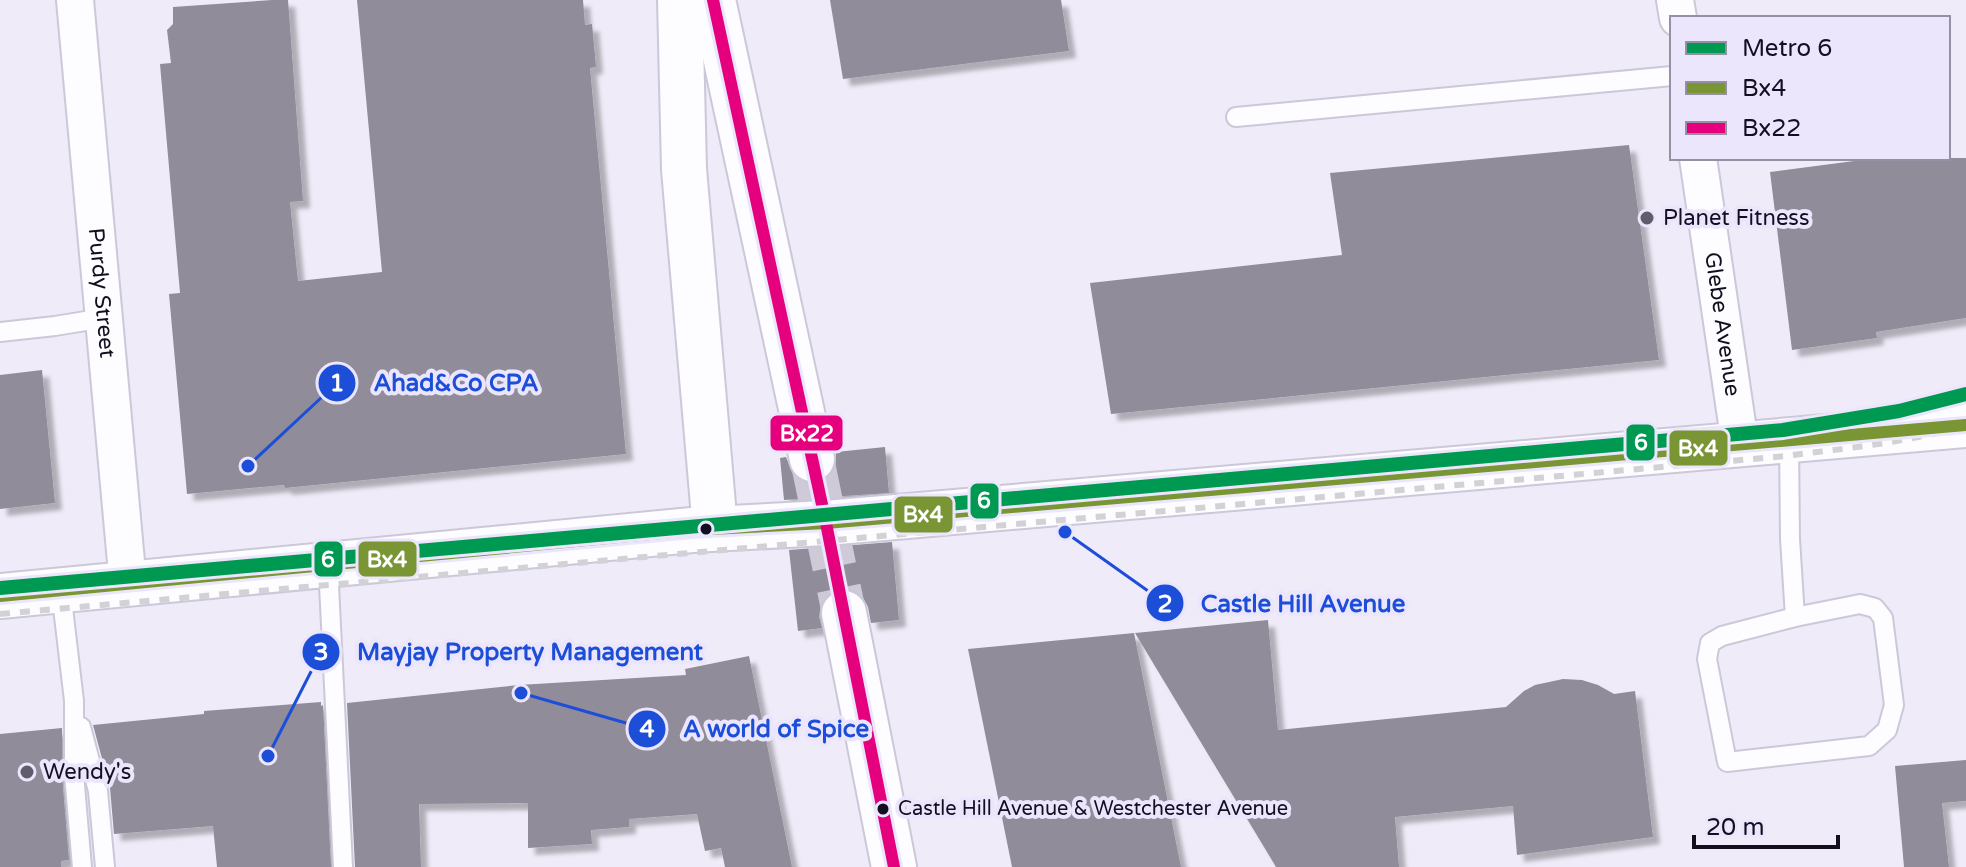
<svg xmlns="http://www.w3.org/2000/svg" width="1966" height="867" font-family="'Varela Round',sans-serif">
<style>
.building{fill:#918c9a;filter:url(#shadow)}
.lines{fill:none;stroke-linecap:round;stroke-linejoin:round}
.secondary-tunnel{stroke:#cecad8;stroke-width:44;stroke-dasharray:44 22;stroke-linecap:butt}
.service-casing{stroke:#ccc8d9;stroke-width:22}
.minor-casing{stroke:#ccc8d9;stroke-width:40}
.secondary-casing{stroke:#ccc8d9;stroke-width:48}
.service{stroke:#fdfcfe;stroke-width:18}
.minor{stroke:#fdfcfe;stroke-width:36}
.secondary{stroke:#fdfcfe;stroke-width:44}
.rail{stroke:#d2d1d5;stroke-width:6;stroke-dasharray:10 10;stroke-linecap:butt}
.bus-1-casing{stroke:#ece6fd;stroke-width:18}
.bus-2-casing{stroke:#ece6fd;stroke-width:18}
.bus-1{stroke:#799534;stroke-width:12}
.bus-2{stroke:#e5007d;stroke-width:12}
.metro-1-casing{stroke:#ece6fd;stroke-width:20}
.metro-1{stroke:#009952;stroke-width:14}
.poi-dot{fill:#615b6c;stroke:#ece6fd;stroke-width:3}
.bus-dot{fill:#140e21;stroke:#ece6fd;stroke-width:3}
.labels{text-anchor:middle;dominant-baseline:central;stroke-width:8;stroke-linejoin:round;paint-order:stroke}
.bus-label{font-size:20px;fill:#140e21;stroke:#ece6fd;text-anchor:start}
.poi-label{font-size:22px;fill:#140e21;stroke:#ece6fd;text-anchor:start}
.street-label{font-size:22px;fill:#140e21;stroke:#ece6fd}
.leader{fill:none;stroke:#1d4ed8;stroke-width:3}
.callout-dot{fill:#1d4ed8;stroke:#ece6fd;stroke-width:3}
.mark-label{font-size:24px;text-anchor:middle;font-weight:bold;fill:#fff}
.callout-label{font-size:24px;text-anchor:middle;font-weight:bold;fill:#1d4ed8;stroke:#ece6fd;stroke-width:8;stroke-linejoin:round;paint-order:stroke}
.line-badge{stroke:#ece6fd;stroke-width:3}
.badge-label{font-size:22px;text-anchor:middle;font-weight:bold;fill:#fff}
</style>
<defs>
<filter id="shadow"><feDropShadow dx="7" dy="7" stdDeviation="2" flood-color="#0004"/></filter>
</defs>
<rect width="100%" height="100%" fill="#efebf8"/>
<g class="building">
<path d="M272,0h16l15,201 -13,1 8,79 84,-9 -25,-272h226l2,25 7,-1 4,43 -6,1 36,386 -341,34 -1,-3 -97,9 -18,-200 11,-1 -20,-229 11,-1 -4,-33 6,-6v-17z"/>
<path d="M830,0h231l8,51 -226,28z"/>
<path d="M1629,145l30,215 -548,54 -21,-131 252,-28 -12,-82z"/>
<path d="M1877,158h89v160l-90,14 1,6 -85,12 -22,-178z"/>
<path d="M42,370l13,133 -55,6v-134z"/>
<path d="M885,447l4,46 -105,7 -4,-42 6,-1 8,19 11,7 11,1 12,-6 7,-11 1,-15z"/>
<path d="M892,542l7,78 -28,3 -3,-16 -6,-11 -11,-7 -11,-1 -12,6 -7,10 -2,13 3,11 -24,3 -9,-81z"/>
<path d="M1268,620l10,110 228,-23 18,-16 11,-6 28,-6 19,1 16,5 16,9 21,-3 18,146 -136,18 -4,-49 -118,11 4,50h-123l-141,-234z"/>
<path d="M1134,633l47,234h-169l-44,-218z"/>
<path d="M749,656l43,211h-67l-4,-19 -16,3 -8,-37 -68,5v8l-38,3 1,14 -64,4v-45l-109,1 2,63h-66l-8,-164 172,-18 167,-10 -1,-6z"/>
<path d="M321,702v4l2,-1 8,162h-114l-4,-41 -99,8 -4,-46 -17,-63 111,-11v-3z"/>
<path d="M62,728v47l7,85 -8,1v6h-61v-133z"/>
<path d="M1966,760v41l-24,2 7,64h-45l-9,-101z"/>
</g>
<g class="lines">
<path class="secondary-tunnel" d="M812,459l32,154"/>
<defs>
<g id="service">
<path d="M1236,117l436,-41"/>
<path d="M0,332l55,-6 49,-8"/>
<path d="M1789,441l1,98 5,78"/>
<path d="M328,565l15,302"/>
<path d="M61,591l13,110v73l8,93"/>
<path d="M1860,604l15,4 8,10 11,87 -7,25 -18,16 -142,16 -20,-103 3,-16 12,-7 73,-19z"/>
<path d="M81,727l17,64 7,76"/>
</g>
<g id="minor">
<path id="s1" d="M75,0l53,584"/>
<path d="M1675,0l3,18"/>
<path id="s2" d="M1698,158l42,286"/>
</g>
<g id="secondary">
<path d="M680,0l4,169 31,359"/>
<path d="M713,0l99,459"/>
<path d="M0,596l692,-66 134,-7 1140,-98"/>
<path d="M844,613l50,254"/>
</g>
</defs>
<use href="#service" class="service-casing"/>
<use href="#minor" class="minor-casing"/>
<use href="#secondary" class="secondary-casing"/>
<use href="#service" class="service"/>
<use href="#minor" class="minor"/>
<use href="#secondary" class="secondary"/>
<path class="rail" d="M0,614l1786,-158c60,-8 122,-13 180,-31"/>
<defs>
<path id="bus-1" d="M0,596l692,-66 134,-7 1140,-98"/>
<path id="bus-2" d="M713,0l113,523 68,344"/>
</defs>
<use href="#bus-1" class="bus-1-casing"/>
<use href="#bus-2" class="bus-2-casing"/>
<use href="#bus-1" class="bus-1"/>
<use href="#bus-2" class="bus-2"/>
<defs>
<path id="metro-1" d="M0,588l1783,-158 116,-19 67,-17"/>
</defs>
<use href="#metro-1" class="metro-1-casing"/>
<use href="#metro-1" class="metro-1"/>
</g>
<g class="poi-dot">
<circle cx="1647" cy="218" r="8"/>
<circle cx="27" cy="772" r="8"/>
</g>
<g class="bus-dot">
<circle cx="706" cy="529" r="7"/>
<circle cx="883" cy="809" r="7"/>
</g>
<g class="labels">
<g class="bus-label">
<text x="898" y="809">Castle Hill Avenue &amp; Westchester Avenue</text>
</g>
<g class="poi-label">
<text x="1663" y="218">Planet Fitness</text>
<text x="43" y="772">Wendy's</text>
</g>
<g class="street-label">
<text stroke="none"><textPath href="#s1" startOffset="294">Purdy Street</textPath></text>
<text stroke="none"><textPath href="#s2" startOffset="168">Glebe Avenue</textPath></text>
</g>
</g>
<path class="leader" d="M248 466L337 383M1065 532L1165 603M268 756L321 652M521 693L647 729"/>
<g class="callout-dot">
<circle cx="248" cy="466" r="8"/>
<circle cx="1065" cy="532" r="8"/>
<circle cx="268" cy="756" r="8"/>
<circle cx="521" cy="693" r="8"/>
<circle cx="337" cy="383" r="20"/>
<circle cx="1165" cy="603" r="20"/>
<circle cx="321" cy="652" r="20"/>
<circle cx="647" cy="729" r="20"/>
</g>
<g class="mark-label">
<text x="337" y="391">1</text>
<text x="1165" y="612">2</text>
<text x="321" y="660">3</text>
<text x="647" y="737">4</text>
</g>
<g class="callout-label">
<text x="456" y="391">Ahad&amp;Co CPA</text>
<text x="1303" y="612">Castle Hill Avenue</text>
<text x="530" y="660">Mayjay Property Management</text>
<text x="776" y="737">A world of Spice</text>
</g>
<g class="line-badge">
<rect x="769" y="414" width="75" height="38" rx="8" fill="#e5007d"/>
<rect x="1625" y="423" width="31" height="39" rx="8" fill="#009952"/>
<rect x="1668" y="429" width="61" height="38" rx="8" fill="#799534"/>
<rect x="969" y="482" width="31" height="38" rx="8" fill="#009952"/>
<rect x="893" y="495" width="61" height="39" rx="8" fill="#799534"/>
<rect x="313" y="540" width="31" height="38" rx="8" fill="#009952"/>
<rect x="357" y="540" width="61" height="38" rx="8" fill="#799534"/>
</g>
<g class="badge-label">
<text x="807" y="441">Bx22</text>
<text x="1641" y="450">6</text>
<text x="1698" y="456">Bx4</text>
<text x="984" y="508">6</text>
<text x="923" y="522">Bx4</text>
<text x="328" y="567">6</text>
<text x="387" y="567">Bx4</text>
</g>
<rect x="1670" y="16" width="280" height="144" fill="#ece6fd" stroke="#9690a5" stroke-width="2"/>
<rect x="1686" y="42" width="40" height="12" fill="#009952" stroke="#9690a5" stroke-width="2"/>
<text x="1742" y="56" font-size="24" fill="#140e21">Metro 6</text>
<rect x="1686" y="82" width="40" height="12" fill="#799534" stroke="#9690a5" stroke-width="2"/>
<text x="1742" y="96" font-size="24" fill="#140e21">Bx4</text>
<rect x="1686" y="122" width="40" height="12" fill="#e5007d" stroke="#9690a5" stroke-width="2"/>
<text x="1742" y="136" font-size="24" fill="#140e21">Bx22</text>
<path d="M1694 835v12h144v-12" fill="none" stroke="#140e21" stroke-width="4"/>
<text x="1706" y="835" font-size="24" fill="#140e21" stroke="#ece6fd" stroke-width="6" paint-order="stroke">20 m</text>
</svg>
